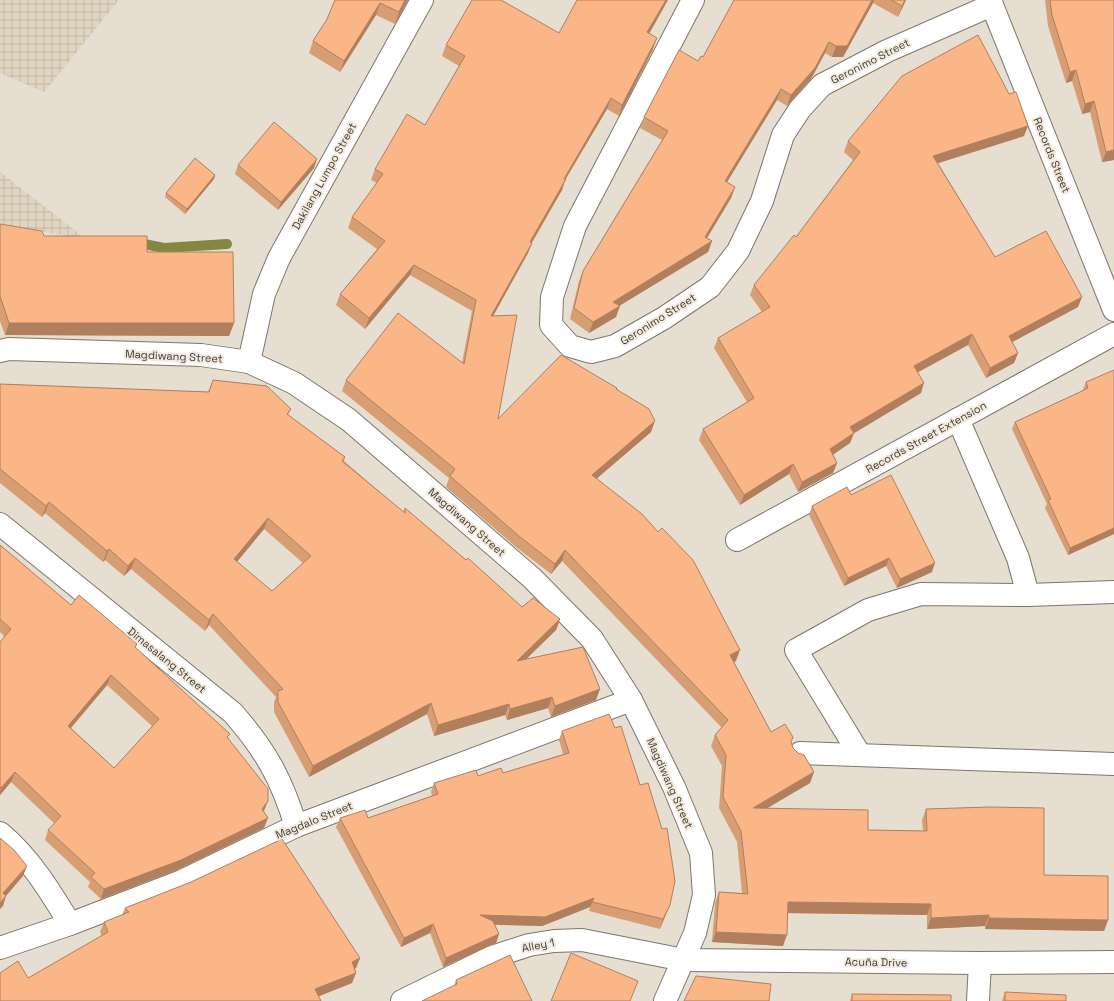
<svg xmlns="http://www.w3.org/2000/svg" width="1114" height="1001" font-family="'Space Grotesk',sans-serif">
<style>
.industrial{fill:url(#industrial-grid)}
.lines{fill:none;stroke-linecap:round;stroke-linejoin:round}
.stream{stroke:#82883f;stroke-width:10}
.minor-casing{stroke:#7e766b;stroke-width:24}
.minor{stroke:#fff;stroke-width:22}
.wall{fill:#d79d73;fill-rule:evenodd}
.shaded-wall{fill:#af7f5e}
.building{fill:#fab686;stroke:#af7f5e;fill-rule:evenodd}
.labels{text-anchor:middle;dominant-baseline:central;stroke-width:4;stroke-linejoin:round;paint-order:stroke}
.street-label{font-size:11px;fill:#3f3b36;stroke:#f4ebdf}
</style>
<defs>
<pattern id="industrial-grid" width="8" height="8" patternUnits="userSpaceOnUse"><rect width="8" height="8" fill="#e1d4c1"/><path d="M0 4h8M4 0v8" fill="none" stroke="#c2b7a6"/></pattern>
</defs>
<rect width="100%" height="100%" fill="#e7ded2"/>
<g class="industrial">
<path d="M0,0h119l-75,92 -44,-19z"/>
<path d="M0,172l86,67 -86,-15z"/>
</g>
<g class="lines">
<path class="stream" d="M134,242l30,6 63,-4"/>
<defs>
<g id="minor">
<path d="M693,0l-118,226 -23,71 -1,28 19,21 21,6 24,-6 49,-28 46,-31 28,-36 24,-50 21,-66 17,-26 22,-24 65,-34 105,-46"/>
<path d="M990,0l124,310"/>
<path d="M0,351l9,-2 192,6 48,7 45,21 55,37 183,158 60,61 39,61 43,87 27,66 3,42 -9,38 -30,68"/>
<path d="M249,362l15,-68 15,-36 143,-258"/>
<path d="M958,419l60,139 10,37"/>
<path d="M0,524l233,189c33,38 48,65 63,113"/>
<path d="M737,540l377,-206"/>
<path d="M800,753l314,11"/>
<path d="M860,755l-64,-105 72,-40 53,-16 107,1 86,-3"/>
<path d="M0,833c30,25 50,58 70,91"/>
<path d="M0,948l70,-24 112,-43 114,-55 335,-126"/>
<path d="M402,1001l90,-44 37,-12 25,-4 28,-1 102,20 296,3 134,-1"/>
<path d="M978,1001l2,-38"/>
</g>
</defs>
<use href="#minor" class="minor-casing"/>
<use href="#minor" class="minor"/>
</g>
<g class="wall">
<path d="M335,0h73l-13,24 -19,-9 -36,57 -31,-19 4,-12 14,-22z"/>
<path d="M734,0h172l-8,17 -25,-14 -30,54h-11l-7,-4 -14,26 -24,27 -10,-6 -50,82 8,5 -4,11 -24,40 5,3 -4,11 -89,54 -3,11 -27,16 -19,-14 9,-38 4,-10 79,-131 -22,-12 4,-11 59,-60z"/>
<path d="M1045,0h69v160l-12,2 -12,-50 -8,2 -10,-33 -6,2 -18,-57z"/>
<path d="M559,33h90l4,16 -34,67 -12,-7 -42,71 -3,10 -30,53 -4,10 -35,63 5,103 119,-30 34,43 -55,47 140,182 -2,1 37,70 20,10 2,6 21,24 -4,11 -43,25 101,22 55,1 -1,-11 4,-11 118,66 64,45 -4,11 -119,-2v-3l-58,3v-14l-139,-2 -5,33 -71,-4 3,-39 4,-11 23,1 -5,-51 -18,-34 3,-42 -11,-20 4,-11 7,-7 -160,-167 -11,13 -35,-27 -70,-60 3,-9 -107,-87 4,-11 116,-17 10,-52 -62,-36 -45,54 -29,-24 4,-11 37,-45 -29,-21 4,-11 25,-34 -6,-3 4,-11 50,-44 34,-59 -17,-10 4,-11z"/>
<path d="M1024,136l-86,27 57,94 83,50 -66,35 6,11 -4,10 -28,15 -18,-33 -50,27 3,21 -67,40 -4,10 -17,12 4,8 -4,10 -35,19 -9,-18 -49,31 -41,-65 4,-11 44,-27 -33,-54 4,-10 44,-26 -12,-17 4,-10 42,-48 57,-77 -9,-8 4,-11z"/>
<path d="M238,165l76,3 -36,42 -43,-36z"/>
<path d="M215,175l-1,4 -29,35 -20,-17 1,-4z"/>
<path d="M0,224l44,12 103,16 87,71 -5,13 -224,-1 -5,-14z"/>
<path d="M1114,370v164l-46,21 -23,-47 2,-4 -35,-75 3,-7 65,-30 3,-2 3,-8z"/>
<path d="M213,380l78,29 -3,6 57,42 -1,4 59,51 2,-4 117,99 38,12 -4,11 -30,29 70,41 -45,17 -3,-9 -41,12 -2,-5 -71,21 -7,-22 -118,63 -35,-65v-10l2,-5 -67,-72 -4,6 -74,-62 -7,7 -19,-16 -2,2 -58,-49 -3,4 -42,-34v-99l208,8zM264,529l39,34 -31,28 -35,-29z"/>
<path d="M851,495l81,77 -35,16 -11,-22 -42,20 -35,-71 3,-9z"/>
<path d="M0,545l71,60 65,43 92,91 36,72v17l-87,42 -76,29 -13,-12 2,-5 -45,-42 3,-10 7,-6 -44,-42 -11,13v-153l5,-5 -5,-5zM107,685l45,41 -38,42 -43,-40z"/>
<path d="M562,731l108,174 -10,24 -71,-18 1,-4 -48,19 -47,-1 4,9 -3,9 -53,24 -13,-34 -29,14 -65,-120 4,-9h28l64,-22 -1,-4 3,-9 44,-7 25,-3 60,-19 -4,-14z"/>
<path d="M125,908l235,50 -4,10 -2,1 -2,14 -33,13 -291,-18 74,-42 -2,-4 4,-10 18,-7z"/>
<path d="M456,980l76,21 -78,-15z"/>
<path d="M1005,992l61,9h-64z"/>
<path d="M852,994l99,7h-101z"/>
</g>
<g class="shaded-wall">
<path d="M405,0h3l-13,24 4,-12z"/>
<path d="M666,0h2l-24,43 3,-11z"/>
<path d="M872,0h2l-1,3 -30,54h-11l4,-11z"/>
<path d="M905,0h1l-8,17 4,-11z"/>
<path d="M380,3l-4,12 -36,57 4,-11z"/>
<path d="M657,38l-4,11 -34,67 3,-11z"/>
<path d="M829,42l-4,11 -14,26 -24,27 4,-11z"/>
<path d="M1076,70l-4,11 -6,2 4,-11z"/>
<path d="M781,89l-4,11 -56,92 4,-11z"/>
<path d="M611,98l-4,11 -42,71 -3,10 -36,62 4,-10 34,-63z"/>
<path d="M1094,101l-4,11 -8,2 3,-10z"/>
<path d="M1028,126l-4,10 -95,30 4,-10z"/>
<path d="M1114,150v10l-12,2 4,-10z"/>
<path d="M317,159l-3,9 -36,42 3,-8z"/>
<path d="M215,175l-1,4 -29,35 2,-5z"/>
<path d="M735,187l-4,11 -30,50 4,-11z"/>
<path d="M712,241l-4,11 -99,60 4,-10z"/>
<path d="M532,243l-4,10 -41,74 4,-11z"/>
<path d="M414,265l-4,10 -45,54 4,-11z"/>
<path d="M1082,297l-4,10 -73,39 4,-10z"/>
<path d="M620,306l-4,11 -27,16 4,-11z"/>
<path d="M9,323h225l-5,13 -224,-1z"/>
<path d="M972,334l-4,11 -57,31 3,-10z"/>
<path d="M1018,353l-4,10 -28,15 4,-10z"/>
<path d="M924,383l-3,10 -75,45 4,-11z"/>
<path d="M655,421l-4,11 -63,54 4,-11z"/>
<path d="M854,433l-4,10 -24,16 4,-10z"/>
<path d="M837,463l-4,10 -35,19 4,-10z"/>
<path d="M793,464l-4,10 -49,31 4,-10z"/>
<path d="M49,502l-4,11 -3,4 4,-11z"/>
<path d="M268,518l-4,11 -34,41 4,-11z"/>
<path d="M1114,528v6l-46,21 2,-7z"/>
<path d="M109,549l-4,11 -2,2 4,-11z"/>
<path d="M565,550l-3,11 -11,13 4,-10z"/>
<path d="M135,558l-4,11 -7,7 4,-10z"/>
<path d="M889,558l-3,8 -42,20 4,-8z"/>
<path d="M935,563l-3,9 -35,16 3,-9z"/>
<path d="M213,614l-4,11 -4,6 4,-11z"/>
<path d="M560,619l-4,11 -43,42 4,-11z"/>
<path d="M740,650l-4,11 -10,5 4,-11z"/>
<path d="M111,675l-4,10 -43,51 4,-10z"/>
<path d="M600,689l-4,11 -45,17 4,-11z"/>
<path d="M552,697l-4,11 -41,12 3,-11z"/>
<path d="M431,703l-4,11 -118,63 4,-11z"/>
<path d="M509,704l-4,11 -71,21 4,-11z"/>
<path d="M15,772l-4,10 -11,13v-4l1,-3z"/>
<path d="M814,772l-4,11 -61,36 4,-11z"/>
<path d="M268,801l-4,10 -5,8 3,-10z"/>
<path d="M268,818l-4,10 -87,42 -76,29 3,-10z"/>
<path d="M27,866l-4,10 -23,27 3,-10z"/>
<path d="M6,896l-3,10 -3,3v-6z"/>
<path d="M594,898l-4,9 -48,19 -66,-2 4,-9z"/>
<path d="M788,902l143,2 -4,11 -143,-2z"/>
<path d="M670,905l-4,9 -6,15 3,-10z"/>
<path d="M989,915l-4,11 -58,3 4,-11z"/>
<path d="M989,918l119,2 -4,11 -119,-2z"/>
<path d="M433,924l-3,9 -29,14 3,-9z"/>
<path d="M716,932l71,3 -4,11 -71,-4z"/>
<path d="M499,934l-3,9 -53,24 3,-9z"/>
<path d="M360,958l-4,10 -8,4 4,-10z"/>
<path d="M356,973l-4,10 -40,16 3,-10z"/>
</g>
<g class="building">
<path d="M335,0h70l-6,12 -19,-9 -36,58 -31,-20 14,-22z"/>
<path d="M472,0h29l58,33 18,-33h89l-19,32 10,6 -35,67 -11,-7 -47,81h2l-36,63 2,1 -41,73 26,-1 -19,104 63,-64 56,33 -1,1 33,20 6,12 -63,54 50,39 16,18 4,-4 31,32 47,90 -10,5 41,77 14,-8 8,13 -2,5 2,6 5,5 6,2 10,17 -61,36 115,2v20l59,1 -1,-22 63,-2 55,1v67l64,1v44l-119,-2v-3l-58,3v-14l-143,-2 -1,33 -71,-3 3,-40 29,2 -7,-63 -18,-34 3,-42 -11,-20 13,-15 -163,-170 -10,14 -35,-27 -70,-61 5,-7 -109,-89 52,-67 66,51 12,-64 -62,-35 -45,53 -29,-24 45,-53 -33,-24 31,-43 -8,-5 32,-55 18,11 40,-69 -19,-11z"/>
<path d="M734,0h138l-25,46h-11l-7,-4 -14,26 -24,27 -10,-6 -56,92 10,6 -30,50 7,4 -99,61 7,4 -27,16 -19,-14 9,-37 85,-140 -24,-14 35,-67 19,11 3,-5 2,1z"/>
<path d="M891,0h14l-3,6z"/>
<path d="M1050,0h64v150l-8,2 -12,-51 -9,3 -9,-34 -6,2 -18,-57z"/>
<path d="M978,35l31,59 7,-2 12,34 -95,30 62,101 51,-26 36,66 -73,39 9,17 -28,15 -18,-34 -58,32 10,17 -74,44 4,6 -24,16 7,14 -35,19 -9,-18 -49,31 -41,-66 51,-31 -36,-60 52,-31 -16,-22 40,-50 2,2 64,-85 -12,-11 54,-65z"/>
<path d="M274,122l43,37 -36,43 -43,-37z"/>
<path d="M195,158l20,17 -28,34 -21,-16z"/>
<path d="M0,224l42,7 2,5h103v16h86l1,71h-225l-9,-27z"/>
<path d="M1114,370v158l-44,20 -22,-48 3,-1 -36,-77 65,-30 8,-4 -2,-6z"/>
<path d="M213,380l54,6 24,23 -4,5 58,43 -3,4 63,52v-5l61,52 2,-2 54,49 11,-9 27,21 -43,42 66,-14 17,42 -45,17 -3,-9 -42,12 -1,-5 -71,21 -7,-22 -118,63 -35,-64v-11l5,-2 -70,-75 -4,6 -74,-62 -7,8 -19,-17 -2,2 -58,-49 -3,4 -46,-37v-85l209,8zM268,518l43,38 -39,35 -38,-32z"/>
<path d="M891,475l44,88 -35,16 -11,-21 -41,20 -36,-72 35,-19 4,8z"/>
<path d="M0,545l71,60 8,-10 58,49 -2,3 95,87 -3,3 41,52v12l-6,8 6,9 -87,42 -77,29 -13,-12 4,-4 -47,-43 13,-14 -46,-44 -14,16 -1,-1v-145l11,-13 -11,-10zM111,675l48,44 -45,49 -46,-42z"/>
<path d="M609,714l6,14 6,-2 19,59 8,-2 14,46 5,-1 8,53 -5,24 -7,14 -71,-17 2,-4 -49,19 -65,-2 13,6 6,13 -53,24 -13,-34 -29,14 -64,-120 25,-8 3,8 70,-24 -4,-11 42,-13 2,6 23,-8 2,5 66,-20 -7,-22z"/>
<path d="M0,838l14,12 13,16 -24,27 3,3 -6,7z"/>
<path d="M282,839l78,119 -8,4 4,11 -41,16 6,12h-321v-28l18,-12 10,17 80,-46 -4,-10 25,-10 -4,-4 66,-26z"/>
<path d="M571,953l67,28 -8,20h-79z"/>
<path d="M510,955l22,46h-110l35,-17 -1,-4z"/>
<path d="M696,976l75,8 -2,17h-85z"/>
<path d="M1005,992l61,3v6h-61z"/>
<path d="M852,994l99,1v6h-99z"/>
</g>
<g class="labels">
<g class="street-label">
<text transform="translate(870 61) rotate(-27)">Geronimo Street</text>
<text transform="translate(1052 155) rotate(68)">Records Street</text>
<text transform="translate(324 176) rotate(-61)">Dakilang Lumpo Street</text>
<text transform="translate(658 319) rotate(-32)">Geronimo Street</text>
<text transform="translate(174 356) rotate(3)">Magdiwang Street</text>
<text transform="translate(926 437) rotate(-29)">Records Street Extension</text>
<text transform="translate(467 522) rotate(41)">Magdiwang Street</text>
<text transform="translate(167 660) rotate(39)">Dimasalang Street</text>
<text transform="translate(670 783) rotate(66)">Magdiwang Street</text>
<text transform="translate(314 820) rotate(-22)">Magdalo Street</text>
<text transform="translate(538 945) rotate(-11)">Alley 1</text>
<text transform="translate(876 962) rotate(1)">Acuña Drive</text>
</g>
</g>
</svg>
